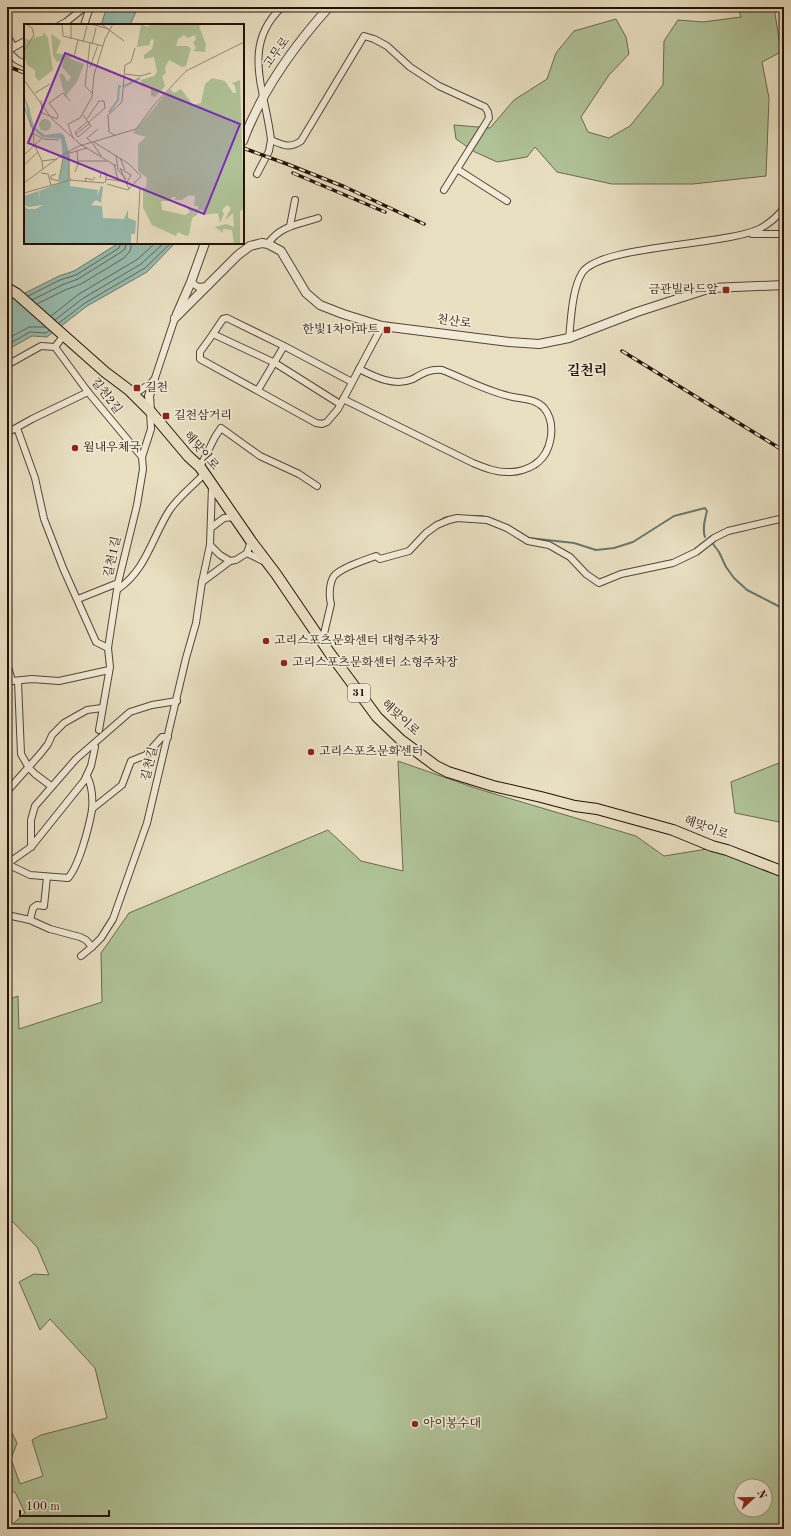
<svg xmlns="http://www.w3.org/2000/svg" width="791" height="1536" font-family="'Old Standard TT','Noto Serif KR',serif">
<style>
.green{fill:#b0c398;stroke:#6a6a50;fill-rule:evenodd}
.water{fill:#97bdb0;stroke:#69786d}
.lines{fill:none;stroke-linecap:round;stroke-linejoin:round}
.shore{stroke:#5e665c;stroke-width:1}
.stream{stroke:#69786d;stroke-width:2}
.minor-casing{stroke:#564436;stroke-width:8}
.tertiary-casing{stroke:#564436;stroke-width:10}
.primary-casing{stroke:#251008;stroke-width:12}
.minor{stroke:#f1ebd7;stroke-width:6}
.tertiary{stroke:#f1ebd7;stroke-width:8}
.primary{stroke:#e9e0c2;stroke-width:10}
.rail-casing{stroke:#251008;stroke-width:3.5}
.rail{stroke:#f1ebd7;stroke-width:2;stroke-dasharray:6;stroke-linecap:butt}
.poi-dot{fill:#8f2418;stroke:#f1ebd7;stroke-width:1.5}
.labels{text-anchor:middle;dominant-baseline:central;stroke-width:3.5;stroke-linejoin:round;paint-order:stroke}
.shield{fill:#f1ebd7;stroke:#625246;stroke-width:1}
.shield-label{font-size:11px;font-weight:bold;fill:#251008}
.street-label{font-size:12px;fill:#251008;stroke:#f1ebd7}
.poi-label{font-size:12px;fill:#251008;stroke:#f1ebd7;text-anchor:start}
.quarter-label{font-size:14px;font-weight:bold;fill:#251008;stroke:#f1ebd7}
.inset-river{fill:none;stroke:#97bdb0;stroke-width:2}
.inset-road{fill:none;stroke:#9b8d78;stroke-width:1}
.view{fill:#7b2cbf;fill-opacity:0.15;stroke:#7b2cbf;stroke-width:2}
.inset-edge{fill:none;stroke:#251008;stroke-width:2}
</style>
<rect width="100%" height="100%" fill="#e9e0c2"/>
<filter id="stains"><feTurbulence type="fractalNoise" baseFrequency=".005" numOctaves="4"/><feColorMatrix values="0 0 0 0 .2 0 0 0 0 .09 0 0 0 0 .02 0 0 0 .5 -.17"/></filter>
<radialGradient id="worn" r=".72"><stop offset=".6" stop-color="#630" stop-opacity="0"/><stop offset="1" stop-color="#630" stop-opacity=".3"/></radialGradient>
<g class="green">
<path d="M738,7h36l7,45 -19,10 7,36 -3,78 -73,8h-81l-55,-12 -22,-25 -8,10 -30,5 -22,-10 -19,-13 -2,-14 36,3 24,-28 33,-21 9,-26 18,-22 42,-12 10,18 3,17 -20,21 -28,42 7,15 21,6 21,-12 33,-41 1,-44 14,-21 25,2 38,-5z"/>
<path d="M398,761l80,28 158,47 28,20 49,-8 71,30v651h-777l18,-16 -10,-21 -8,-1v-68l10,20 -6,16 9,25 23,-8 -11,-36 9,-5 66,-17 -12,-50 -45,-49 -10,11 -21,-48 15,-8 15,1 -12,-28 -26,-27 -4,2v-222l11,-4 1,33 83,-27 -1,-49 28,-40 199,-83 33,31 42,10zM741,1486h24v24h-24z"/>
<path d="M784,761v67l-5,-6 -44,-9 -4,-31z"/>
</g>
<g class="water">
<path d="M107,7h31l-8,18h-29z"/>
<path d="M119,243h56l-28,29 -60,34 -40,31 -15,-1 -25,14v-48l52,-26 15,-5z"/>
</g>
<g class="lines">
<g class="shore">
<path d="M28,296l32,-16 16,-5 43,-27 2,-5"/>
<path d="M32,300l30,-15 16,-6 43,-27 4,-3 1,-6"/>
<path d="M37,304l28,-14 16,-6 43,-26 6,-7 2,-8"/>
<path d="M51,316l28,-22 59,-35 17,-16"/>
<path d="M55,320l27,-21 59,-35 23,-21"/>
<path d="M59,323l26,-20 60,-35 26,-25"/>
<path d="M7,339l22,-12h17"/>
<path d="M7,345l23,-13 16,1 3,-2"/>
</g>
<g class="stream">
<path d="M460,516h22l6,2"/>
<path d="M438,522l6,-4 4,-1"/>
<path d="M508,526l21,12 45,5 22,7 18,-2 19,-6 41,-26 31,-8 2,3c-2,8 -5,18 -2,26"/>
<path d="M713,544l6,8 7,15 8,11 13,12 37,19"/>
</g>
<defs>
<g id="minor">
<path d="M282,7c-42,39 -16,85 -11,133 12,5 18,9 30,1l63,-105 10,3 13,7 23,21 29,19 46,21 3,5 1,6 -45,72"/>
<path d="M60,25l6,-3 19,-15"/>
<path d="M84,25l6,-18"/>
<path d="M7,36l7,11"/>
<path d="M7,51l10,9 8,4"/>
<path d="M7,53l7,-6 11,-6"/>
<path d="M457,169l50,32"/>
<path d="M257,174l12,-23 2,-11"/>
<path d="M290,226l5,-26"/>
<path d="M752,234h32"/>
<path d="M268,244c11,-18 32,-20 50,-26"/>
<path d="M191,282l7,5 10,-1"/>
<path d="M213,334l-13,18v7l116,64 6,1 5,-2 11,-13 44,-83"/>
<path d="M569,338c2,-18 3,-49 13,-65 17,-28 141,-27 177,-44 10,-5 18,-12 25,-21"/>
<path d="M55,347l33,45 54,65"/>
<path d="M7,365l34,-19 14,1 9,-12"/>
<path d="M129,390l10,1 15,-10 21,-63"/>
<path d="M258,390l26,-44"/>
<path d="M343,399l130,64c12,5 24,10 38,9 7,0 17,-3 23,-7 18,-11 23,-41 10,-57 -8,-9 -21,-9 -31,-11 -25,-5 -48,-18 -71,-27 -13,-1 -19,3 -29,9 -19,8 -38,-2 -54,-10"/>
<path d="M340,404l-65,-41 -62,-29 10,-15 4,-1 57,28 68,36"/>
<path d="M17,428l18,50 9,41 19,49 33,74 12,6"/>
<path d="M7,433l25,-14 56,-27"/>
<path d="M200,467l15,-30 6,-9 39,28 39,18 18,12"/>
<path d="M212,527l12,-9 11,-1"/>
<path d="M210,545l10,10 10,6"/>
<path d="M247,553l18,9"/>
<path d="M202,582l28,-21 6,-1 11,-7 4,-12"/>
<path d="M118,589c28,-19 34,-51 51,-78 9,-14 25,-26 36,-38"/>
<path d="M78,599l40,-16"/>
<path d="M322,642l9,-38c-2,-7 -2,-21 3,-28 6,-8 31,-16 42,-20l4,3 29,-8 17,-18 11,-8 12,-5 8,-2 30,2 20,8 21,13 21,4 21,12 16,17 13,9 22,-9 52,-11 23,-11 18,-14 14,-7 56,-13"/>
<path d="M7,663l5,18 -5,2"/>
<path d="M12,681l20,-2 27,2 50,-11"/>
<path d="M18,681l3,73 8,14 6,6 16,12"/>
<path d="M99,730l11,-63 -2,-19 10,-65 19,-78 6,-36 -1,-12 9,-28 -1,-18"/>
<path d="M87,776c5,10 6,23 5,34 -3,17 -13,56 -24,68l-38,-3 -23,-11 24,-17 53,-66 7,-15 4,-19"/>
<path d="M7,789l3,-1 31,-35 7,-9 4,-9 12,-12 23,-13 15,-2"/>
<path d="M92,809l30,-24 9,-24 15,-6 16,-18h6"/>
<path d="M31,847v-27l4,-14 41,-47 54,-47 22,-7 25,-4"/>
<path d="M7,915l23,5 20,9 30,8 6,3 6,7 9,-9 12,-19 34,-96 39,-165 10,-35 6,-41 8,-37 2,-59"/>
<path d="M30,920l3,-12 4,-3 7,1 3,-29"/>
<path d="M81,956l11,-9"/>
</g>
<g id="tertiary">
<path d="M243,141c19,-51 50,-94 86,-134"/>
<path d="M177,314l14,-32 14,-39"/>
<path d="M175,318l63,-63 12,-9 12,-3 6,1 13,7 25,42 14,12 23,9 39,12 127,16 30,2 30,-6 68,-26 74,-24 73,-3"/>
<path d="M150,411l-1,-15 5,-15"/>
</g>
<path id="primary" d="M7,288l10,6 88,78 24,18 21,21 38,45 12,11 51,74 25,33 53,78 48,65 24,23 35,26 12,6 45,14 48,11 34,9 22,3 76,21 39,16 15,4 57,22"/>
</defs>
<use href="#minor" class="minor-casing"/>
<use href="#tertiary" class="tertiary-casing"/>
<use href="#primary" class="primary-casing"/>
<use href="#minor" class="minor"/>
<use href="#tertiary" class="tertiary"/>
<use href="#primary" class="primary"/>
<defs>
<g id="rail">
<path d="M7,66l18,7"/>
<path d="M243,148l44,16 58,23 79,37"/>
<path d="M293,173l92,39"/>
<path d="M622,351l162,100"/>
</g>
</defs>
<use href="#rail" class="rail-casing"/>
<use href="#rail" class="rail"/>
</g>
<g class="poi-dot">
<rect x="722" y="286" width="8" height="8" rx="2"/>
<rect x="383" y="326" width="8" height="8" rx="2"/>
<rect x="133" y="384" width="8" height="8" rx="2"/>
<rect x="162" y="412" width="8" height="8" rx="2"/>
<circle cx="75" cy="448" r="4"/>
<circle cx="266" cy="641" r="4"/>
<circle cx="284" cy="663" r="4"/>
<circle cx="311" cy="752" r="4"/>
<circle cx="415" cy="1424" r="4"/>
</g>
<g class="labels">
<rect class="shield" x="348" y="684" width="22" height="18" rx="3"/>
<g class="shield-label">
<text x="359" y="693">31</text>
</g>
<g class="street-label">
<text transform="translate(277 53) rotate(-54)">고무로</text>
<text transform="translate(454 322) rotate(8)">천산로</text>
<text transform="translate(106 396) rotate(52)">길천2길</text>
<text transform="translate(201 451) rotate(49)">해맞이로</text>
<text transform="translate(113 557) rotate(-78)">길천1길</text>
<text transform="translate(400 718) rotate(43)">해맞이로</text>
<text transform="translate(150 764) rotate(-76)">길천길</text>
<text transform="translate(706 828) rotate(20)">해맞이로</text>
</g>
<g class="poi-label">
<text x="718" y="290" text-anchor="end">금관빌라드앞</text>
<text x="379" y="330" text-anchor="end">한빛1차아파트</text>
<text x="145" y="388">길천</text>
<text x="174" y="416">길천삼거리</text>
<text x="83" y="448">월내우체국</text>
<text x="274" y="641">고리스포츠문화센터 대형주차장</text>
<text x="292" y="663">고리스포츠문화센터 소형주차장</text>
<text x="319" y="752">고리스포츠문화센터</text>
<text x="423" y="1424">아이봉수대</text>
</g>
<g class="quarter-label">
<text x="587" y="371">길천리</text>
</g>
</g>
<g transform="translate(24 24)">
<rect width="220" height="220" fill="#e9e0c2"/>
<path d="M117,0l6,3 3,-1 -1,-2h54l-4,2 7,19 -1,7 -12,-1 3,-3 -3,-6 3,-2 -1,-5 -7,3 -4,-3 -6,4 -2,7h11l4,2 -5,18 -4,1 -13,-7 -4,8 1,5 -4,3 3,10 -10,11 -4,-1v-10h-9l-1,-6 13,-4 3,-4 -3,-15 -10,2v-4l8,-6 2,-9 -3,-1 -2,6 -12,2zM19,7l5,7 5,32 -14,11 -4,-4v-7l-8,-5 -3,-8v-20l4,3 16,-5zM27,10l10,7 -5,12 14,3v3l14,5 -7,18 -12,15 -6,-23h4l5,8 3,-5 -9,-10 2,-8 -7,3 -4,-6zM188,54l13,3 8,12h3l-1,-7 -3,-3 8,-3 4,129 -4,2v33l-6,-1 -2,-13 -9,-1v4l-8,-6 11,-3 8,3 -1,-14 -8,7 6,-12 -4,-3 -5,5 2,4 -4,9 -2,-10 -14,2 -2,-5h-3l-2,5 -5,3 -3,17 -3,1 -8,-4 -2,4 -24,-11 -9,-17v-21l3,1 1,-10 -9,-7v-27l8,-7 -13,-4 37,-44 4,4 7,-4 12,16 8,-2 4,-19zM165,171l6,1 -1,10h4v3l-11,-1 3,4 -5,3 -23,-5 -1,-9h7l4,-4h4l-1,3h7zM15 101a6 6 0 1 1 12 0a6 6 0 1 1-12 0Z" fill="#b0c398" fill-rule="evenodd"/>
<path d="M0,71l5,12 5,20 11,8 16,-2 3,2 5,18 1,33 28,4 -1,6 4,-10 2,1 -2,16 -5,-3 -5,5 11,1 1,12 21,1 4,-9v8l8,3 -1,13h-4v10h-107v-38l4,3h7l9,-4 -16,2 -4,-3v-8l14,-5 2,8 -1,-8 20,-8 4,-25 -2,-19 -19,-2 -12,-11z" fill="#97bdb0"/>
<path class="inset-river" d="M99,63l17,-9M85,88l9,-12 1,-14 2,1"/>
<path class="inset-road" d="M38,0l1,12 40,10M47,0v15M67,0l18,5M77,0l23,17M59,18l4,-16M66,19l-5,43 8,8M68,20l4,-16M0,27l10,-16 -2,-7 -6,-4M50,33l4,-17M66,43l8,-22M101,50l15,2 11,-3M0,56l29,40 27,24 36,22M11,69l15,-9M17,76l1,13 15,6 1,-4 -9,-12 14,-10 7,8M0,82l9,24 1,14 8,17 1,8M63,95l12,-18h5l1,7 -16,14M64,97l-13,11 1,2 14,-11M9,109l10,6 16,1M52,110l2,3 13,-11 -8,-11M92,112l-7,-4 -1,-17 14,-13 3,-37 6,-3 4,-14M49,114l-5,-14 12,-6 12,-21 2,-22 11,-36 8,-15M67,118l-4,-4 11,-9M68,118l9,14M70,118l35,22 12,12 -13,14 -21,-6M45,127v26l2,3M46,129l17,-5M0,131l17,-16M92,131l2,15 8,9M96,134l5,12M18,137l15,-2M54,137h29M90,140l4,16M0,141l14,-13M96,144l9,21M51,148l3,-8 -1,-13M17,149l7,1 3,11M32,150l-5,2v3l8,2M76,154l1,-5h5v6M35,156l4,-22 -3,-1M62,157l-1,-3 8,2 2,-3M0,159l38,-28 17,-9 57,-17 18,-24 32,-34 58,-29M81,159l1,-4 21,3 4,-7 -10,-6M0,169l46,-13 34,3M113,220l3,-55"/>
<path class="view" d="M41,29l175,71 -36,90 -176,-71z"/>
<rect width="220" height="220" class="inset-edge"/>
</g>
<rect width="791" height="1536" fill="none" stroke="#e9e0c2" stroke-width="24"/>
<rect x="8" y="8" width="775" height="1520" fill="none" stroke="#251008" stroke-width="2"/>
<rect x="12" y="12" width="767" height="1512" fill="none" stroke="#251008"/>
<g transform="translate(753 1498) rotate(68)"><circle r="19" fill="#f1ebd7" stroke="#9f9384"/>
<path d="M0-3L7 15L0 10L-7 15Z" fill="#8f2418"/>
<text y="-6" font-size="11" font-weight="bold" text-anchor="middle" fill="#251008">N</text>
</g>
<path d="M20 1510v6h89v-6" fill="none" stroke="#251008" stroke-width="2"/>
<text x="26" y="1510" font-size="12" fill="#251008" stroke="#f1ebd7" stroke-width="3" paint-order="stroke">100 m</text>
<rect width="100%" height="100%" filter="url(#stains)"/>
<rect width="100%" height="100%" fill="url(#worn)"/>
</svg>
